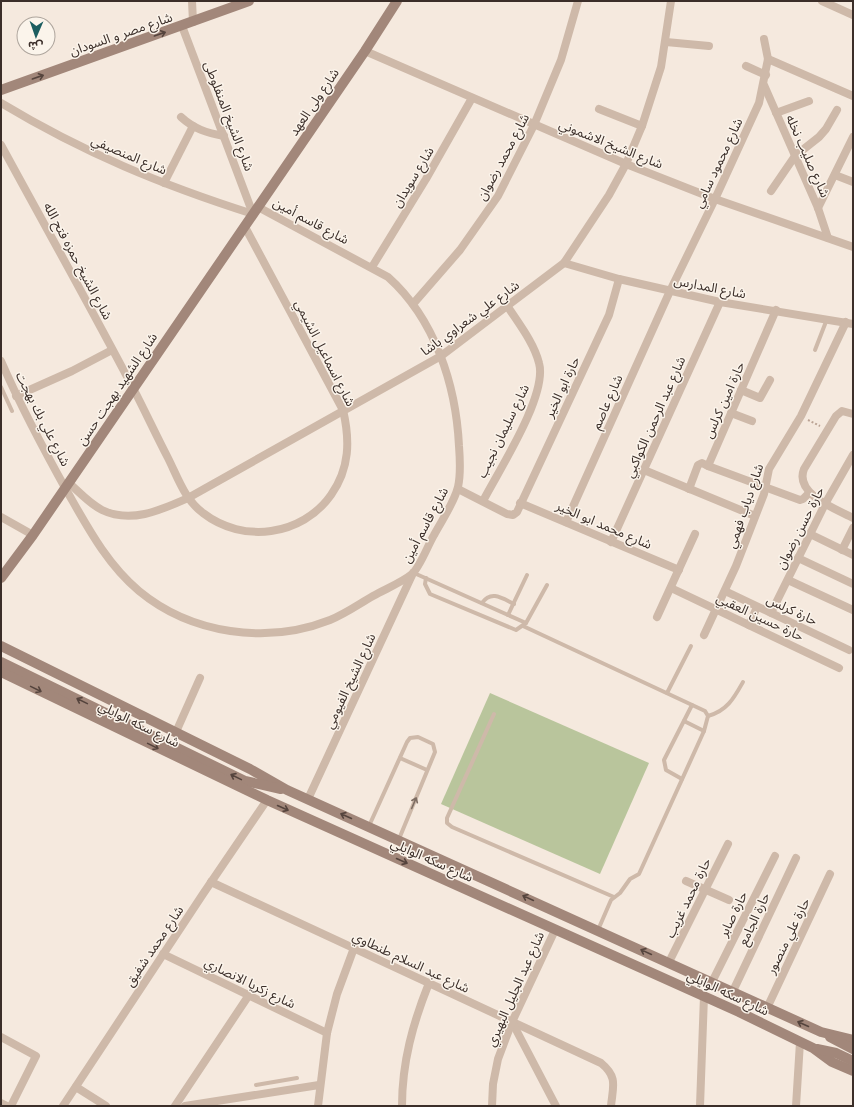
<svg xmlns="http://www.w3.org/2000/svg" width="854" height="1107" font-family="'Fira Sans','Noto Sans Arabic',sans-serif">
<style>
.green{fill:#b9c59c}
.lines{fill:none;stroke-linecap:round;stroke-linejoin:round}
.path{stroke:#baa293;stroke-width:2;stroke-dasharray:2 2;stroke-linecap:butt}
.lane{stroke:#ceb9a9;stroke-width:4}
.street{stroke:#ceb9a9;stroke-width:8}
.secondary{stroke:#a2877a;stroke-width:10}
.oneway{stroke:#55443d}
.oneway2{stroke:#7d6d63}
.labels{text-anchor:middle;dominant-baseline:central;stroke-width:3;stroke-linejoin:round;paint-order:stroke}
.street-label{font-size:13px;fill:#3b2e29;stroke:#fbf4eb}
</style>
<rect width="100%" height="100%" fill="#f5e9de"/>
<path class="green" d="M490,693l159,70 -49,111 -159,-70z"/>
<g class="lines">
<path class="path" d="M808,420l12,6"/>
<g class="lane">
<path d="M815,350l12,-31"/>
<path d="M1,387l11,24"/>
<path d="M414,573l112,50"/>
<path d="M426,578l-1,6 5,10 86,36 10,-7 21,-38"/>
<path d="M482,603c9,-13 20,-5 32,1"/>
<path d="M508,615l19,-40"/>
<path d="M523,626l182,85 3,5 -4,15 -65,143 -9,5 -10,14 -9,7 -13,30"/>
<path d="M667,693l24,-47"/>
<path d="M494,714l-47,104v5l5,4 162,70"/>
<path d="M708,716c19,-5 26,-18 35,-34"/>
<path d="M684,721l20,10"/>
<path d="M400,758l27,12"/>
<path d="M682,779l-16,-9 -2,-10 28,-55"/>
<path d="M369,826l38,-84 3,-4 8,-1 15,7 2,8 -36,87"/>
<path d="M256,1085l41,-7"/>
</g>
<g class="street">
<path d="M192,1l1,21"/>
<path d="M822,1l31,14"/>
<path d="M182,26l71,188"/>
<path d="M666,42l43,4"/>
<path d="M365,51l261,113 89,35 138,48"/>
<path d="M768,59l85,37"/>
<path d="M746,66l20,9"/>
<path d="M764,85l54,123 10,30"/>
<path d="M1,103c83,50 161,82 252,111"/>
<path d="M599,109l43,17"/>
<path d="M776,113l33,-12"/>
<path d="M181,117c13,12 26,16 43,19"/>
<path d="M1,145c44,81 89,161 132,243 12,23 23,47 35,70 10,20 17,42 35,55 40,31 99,23 128,-18 19,-27 19,-55 12,-85l-98,-183"/>
<path d="M835,175l18,7"/>
<path d="M164,183l29,-57"/>
<path d="M771,191l24,-35 24,-19 7,-8 11,-19"/>
<path d="M818,208l35,-71"/>
<path d="M564,263l55,16 101,23 133,22"/>
<path d="M372,267l54,-88 46,-81"/>
<path d="M413,304l47,-54 38,-54 36,-71 27,-65 17,-59"/>
<path d="M1,361c20,46 43,89 67,132 20,35 39,71 71,98 52,43 128,54 191,29 15,-6 29,-16 43,-24 12,-7 28,-13 39,-22 8,-7 16,-29 22,-39 8,-15 20,-32 24,-48 3,-13 2,-28 1,-41 -3,-61 -24,-127 -71,-169l-130,-70"/>
<path d="M741,390l19,8 10,-18"/>
<path d="M16,396l56,-25 40,-21"/>
<path d="M731,413l21,8"/>
<path d="M853,414l-11,-3 -6,5 -32,53c-10,25 32,40 49,49"/>
<path d="M708,466l92,34 3,-1 6,-6"/>
<path d="M644,470l111,46"/>
<path d="M69,483c10,9 21,21 33,27 29,14 59,0 86,-12l253,-142 123,-93 45,-68 17,-31 16,-38 19,-59 10,-66"/>
<path d="M458,489l49,25 6,1 4,-3 92,-197 10,-36"/>
<path d="M689,489l9,-24 4,-2 6,3 68,-156"/>
<path d="M483,501c16,-31 65,-106 56,-138 -5,-20 -20,-39 -31,-56"/>
<path d="M520,503l159,67"/>
<path d="M1,517l32,18"/>
<path d="M566,522l104,-231 45,-92 44,-96 9,-44 -4,-20"/>
<path d="M810,534l43,21"/>
<path d="M611,542l109,-240"/>
<path d="M842,550l11,-22"/>
<path d="M798,558l55,26"/>
<path d="M788,580l65,30"/>
<path d="M671,588l168,80"/>
<path d="M725,591l124,59"/>
<path d="M771,613l54,-109 28,-49"/>
<path d="M657,617l38,-83"/>
<path d="M749,625l8,-18"/>
<path d="M704,635l32,-69 28,-72 5,-25 32,-53 45,-94"/>
<path d="M176,732l24,-54"/>
<path d="M308,799l105,-226"/>
<path d="M686,881l43,19"/>
<path d="M211,882l390,181c17,14 12,23 10,43"/>
<path d="M163,954l164,79"/>
<path d="M669,962l59,-118"/>
<path d="M712,982l63,-126"/>
<path d="M733,991l63,-133"/>
<path d="M767,1008l63,-134"/>
<path d="M512,1022l44,84"/>
<path d="M1,1037l35,19 -25,50"/>
<path d="M76,1087l30,19"/>
<path d="M1,1103l6,3"/>
<path d="M63,1106l140,-212 64,-94"/>
<path d="M175,1106l74,-111"/>
<path d="M185,1106l134,-21"/>
<path d="M318,1106l9,-73 10,-39 17,-46"/>
<path d="M402,1106c0,-44 11,-83 27,-123"/>
<path d="M492,1106l1,-22 5,-25 14,-37 43,-92"/>
<path d="M700,1106l4,-110"/>
<path d="M796,1106l4,-64"/>
</g>
<g class="secondary">
<path d="M1,90l248,-89"/>
<path d="M1,578l32,-43 332,-484 32,-50"/>
<path d="M1,646l249,123 37,21 534,242 32,8"/>
<path d="M1,662l244,119 36,8"/>
<path d="M1,672l266,128 472,212 74,36 19,14 21,9"/>
<path d="M830,1037l23,12"/>
<path d="M817,1049l19,4 17,8"/>
</g>
</g>
<defs><path id="oneway-shaft" d="M-6 0H5M1.5-3L5.5 0L1.5 3" fill="none" stroke-width="1.6" stroke-linecap="round" stroke-linejoin="round"/></defs>
<g class="oneway">
<use href="#oneway-shaft" transform="translate(160 34) rotate(-19)"/>
<use href="#oneway-shaft" transform="translate(38 77) rotate(-19)"/>
<use href="#oneway-shaft" transform="translate(36 689) rotate(26)"/>
<use href="#oneway-shaft" transform="translate(82 701) rotate(-154)"/>
<use href="#oneway-shaft" transform="translate(153 746) rotate(26)"/>
<use href="#oneway-shaft" transform="translate(236 777) rotate(-154)"/>
<use href="#oneway-shaft" transform="translate(283 808) rotate(24)"/>
<use href="#oneway-shaft" transform="translate(346 816) rotate(-156)"/>
<use href="#oneway-shaft" transform="translate(402 861) rotate(24)"/>
<use href="#oneway-shaft" transform="translate(528 898) rotate(-155)"/>
<use href="#oneway-shaft" transform="translate(646 952) rotate(-155)"/>
<use href="#oneway-shaft" transform="translate(803 1024) rotate(-156)"/>
</g>
<use class="oneway2" href="#oneway-shaft" transform="translate(414 803) rotate(-67)"/>
<g class="labels">
<g class="street-label">
<text transform="translate(121 34) rotate(-19)">شارع مصر و السودان</text>
<text transform="translate(314 102) rotate(-56)">شارع ولى العهد</text>
<text transform="translate(229 116) rotate(69)">شارع الشيخ المنفلوطى</text>
<text transform="translate(611 144) rotate(22)">شارع الشيخ الاشموني</text>
<text transform="translate(129 155) rotate(23)">شارع المنصيفي</text>
<text transform="translate(808 156) rotate(66)">شارع صليب نخله</text>
<text transform="translate(503 157) rotate(-62)">شارع محمد رضوان</text>
<text transform="translate(718 163) rotate(-65)">شارع محمود سامي</text>
<text transform="translate(413 177) rotate(-59)">شارع سويدان</text>
<text transform="translate(311 221) rotate(28)">شارع قاسم أمين</text>
<text transform="translate(78 261) rotate(62)">شارع الشيخ حمزه فتح الله</text>
<text transform="translate(710 287) rotate(11)">شارع المدارس</text>
<text transform="translate(470 318) rotate(-36)">شارع علي شعراوي باشا</text>
<text transform="translate(325 353) rotate(63)">شارع اسماعيل الشيمي</text>
<text transform="translate(562 387) rotate(-65)">حارة ابو الخير</text>
<text transform="translate(117 389) rotate(-56)">شارع الشهيد بهجت حسن</text>
<text transform="translate(724 400) rotate(-66)">حارة امين كرلس</text>
<text transform="translate(607 402) rotate(-66)">شارع عاصم</text>
<text transform="translate(655 417) rotate(-66)">شارع عبد الرحمن الكواكبي</text>
<text transform="translate(43 419) rotate(63)">شارع علي بك بهجت</text>
<text transform="translate(503 431) rotate(-64)">شارع سليمان نجيب</text>
<text transform="translate(745 506) rotate(-71)">شارع دياب فهمي</text>
<text transform="translate(425 525) rotate(-62)">شارع قاسم أمين</text>
<text transform="translate(604 525) rotate(23)">شارع محمد ابو الخير</text>
<text transform="translate(800 528) rotate(-63)">حارة حسن رضوان</text>
<text transform="translate(792 610) rotate(25)">حارة كرلس</text>
<text transform="translate(760 617) rotate(25)">حارة حسين العقبي</text>
<text transform="translate(350 681) rotate(-65)">شارع الشيخ الفيومي</text>
<text transform="translate(139 724) rotate(26)">شارع سكه الوايلي</text>
<text transform="translate(432 860) rotate(24)">شارع سكه الوايلي</text>
<text transform="translate(688 898) rotate(-64)">حارة محمد غريب</text>
<text transform="translate(733 914) rotate(-64)">حارة صابر</text>
<text transform="translate(754 919) rotate(-65)">حارة الجامع</text>
<text transform="translate(788 936) rotate(-64)">حارة علي منصور</text>
<text transform="translate(154 946) rotate(-56)">شارع محمد شفيق</text>
<text transform="translate(411 962) rotate(25)">شارع عبد السلام طنطاوي</text>
<text transform="translate(250 983) rotate(26)">شارع زكريا الانصاري</text>
<text transform="translate(515 989) rotate(-66)">شارع عبد الجليل البهيري</text>
<text transform="translate(728 993) rotate(25)">شارع سكه الوايلي</text>
</g>
</g>
<rect width="854" height="1107" fill="none" stroke="#3b2e29" stroke-width="4"/>
<g transform="translate(36 36) rotate(182)"><circle r="19" fill="#fbf4eb" stroke="#aea59d"/>
<path d="M0-3L7 15L0 10L-7 15Z" fill="#1b5d60"/>
<text y="-6" font-size="11" font-weight="bold" text-anchor="middle" fill="#3b2e29">ش</text>
</g>
</svg>
